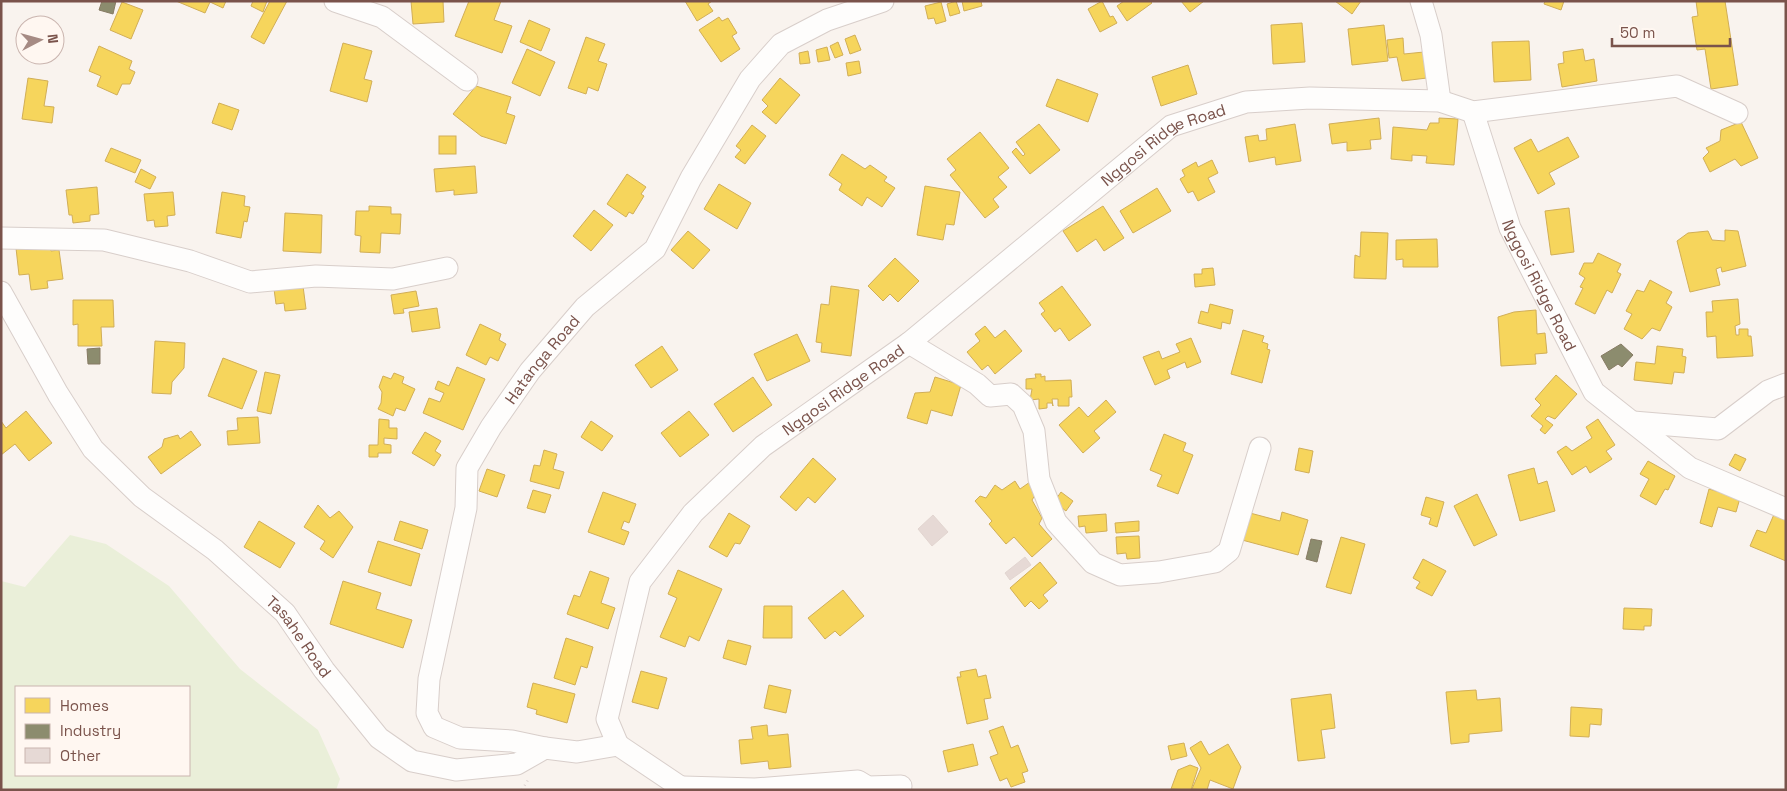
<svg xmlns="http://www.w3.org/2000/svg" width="1787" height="791" font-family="'Space Grotesk',sans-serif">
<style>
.green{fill:#eaefd9;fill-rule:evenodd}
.homes{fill:#f6d55c;stroke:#d1ae57}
.industry{fill:#8c8c6e;stroke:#877b64}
.building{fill:#e6d9d5;stroke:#e2d5d0}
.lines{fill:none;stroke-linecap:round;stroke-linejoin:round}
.minor-casing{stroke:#d8ceca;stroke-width:23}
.path{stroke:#dbd1ce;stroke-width:2.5;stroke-dasharray:1 4;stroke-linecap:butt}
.minor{stroke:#fefdfc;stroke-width:21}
.labels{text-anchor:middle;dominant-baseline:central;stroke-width:5;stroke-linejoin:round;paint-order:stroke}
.street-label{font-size:16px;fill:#7a534b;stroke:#fff7f1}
</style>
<rect width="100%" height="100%" fill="#f9f3ee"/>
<path class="green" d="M70,535l36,9 63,42 71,83 78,61 22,49 -4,11h-335v-209l24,6zM16,687h173v88h-173z"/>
<g class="homes">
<path d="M176,1h50l-3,7 -13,-6 -5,11z"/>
<path d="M253,1h14l-4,11 -12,-6z"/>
<path d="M270,1h17l-23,43 -13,-7z"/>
<path d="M411,1h32l1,21 -31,2z"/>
<path d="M469,1h32l-7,19 18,6 -10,27 -47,-17z"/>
<path d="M685,1h27l-4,3 5,7 -16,10z"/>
<path d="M956,1l4,12 -10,3 -3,-12z"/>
<path d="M962,1h19l1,5 -18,5z"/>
<path d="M1102,1l8,16 3,-1 4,7 -17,9 -12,-23z"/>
<path d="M1124,1h26l2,2 -25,18 -10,-15z"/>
<path d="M1181,1h23l-14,11z"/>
<path d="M1335,1h26l-9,13z"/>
<path d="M1545,1h19l-3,9 -17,-6z"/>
<path d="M1696,1h29l13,84 -27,4 -6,-40 -8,1 -5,-33 6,-1z"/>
<path d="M122,2l21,8 -12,29 -21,-9z"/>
<path d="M941,2l5,19 -10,3 -2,-6 -6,1 -3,-13z"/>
<path d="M719,17l3,4 6,-3 9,15 -5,3 8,13 -19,13 -22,-32z"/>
<path d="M529,20l21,9 -9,22 -21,-9z"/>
<path d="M1302,23l3,39 -32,2 -2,-39z"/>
<path d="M1384,25l4,36 -36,4 -4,-36z"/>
<path d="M855,35l6,15 -11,4 -5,-15z"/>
<path d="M586,37l19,7 -7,17 9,3 -9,27 -10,-4 -2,7 -18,-6z"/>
<path d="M1403,38l1,16 20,-2 3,26 -25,3 -5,-24 -8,1 -2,-18z"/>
<path d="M1529,41l2,39 -37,2 -2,-40z"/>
<path d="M838,42l5,13 -8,3 -5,-12z"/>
<path d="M343,43l29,8 -8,28 8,2 -5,21 -37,-11z"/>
<path d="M99,46l33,15 -3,8 6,3 -5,12h-8l-5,11 -20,-9 4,-10 -12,-5z"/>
<path d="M827,47l3,13 -12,2 -2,-12z"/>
<path d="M527,49l28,13 -15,34 -28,-13z"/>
<path d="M1583,49l2,12 9,-2 3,22 -35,6 -4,-23 6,-1 -1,-11z"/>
<path d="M808,51l2,12 -10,1 -1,-11z"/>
<path d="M859,61l2,12 -13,3 -2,-13z"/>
<path d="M1188,65l9,29 -36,12 -9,-29z"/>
<path d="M28,78l20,3 -4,25 10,1 -2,16 -30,-4z"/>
<path d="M780,78l20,17 -24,29 -14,-12 6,-6 -6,-6z"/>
<path d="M1057,79l41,15 -10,28 -42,-16z"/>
<path d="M476,86l35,11 -5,16 9,3 -9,28 -25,-8 -28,-22z"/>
<path d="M219,103l20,7 -7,20 -20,-7z"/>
<path d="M1379,118l2,21 -11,1 1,9 -24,2v-9l-15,2 -3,-20z"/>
<path d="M1439,118l19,1 -4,46 -28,-2 1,-7 -15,-1v6l-21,-2 2,-32 34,3 3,-7h9z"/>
<path d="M1741,122l17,36 -17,8 -6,-7 -25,13 -7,-14 6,-6 -3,-4 14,-7 1,-11z"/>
<path d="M1039,124l21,26 -30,24 -18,-22 4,-4 7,8 2,-2 -9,-12z"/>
<path d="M1295,124l6,37 -25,4 -1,-8 -26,5 -4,-25 13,-2 1,6 8,-1 -1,-11z"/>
<path d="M752,125l14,11 -21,28 -10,-7 6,-7 -5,-4z"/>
<path d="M980,132l29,36 -11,9 9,10 -14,12 6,8 -14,11 -35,-43 6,-5 -9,-11z"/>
<rect x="439" y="136" width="17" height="18"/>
<path d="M1568,137l11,20 -30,16 6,11 -17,10 -24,-46 17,-9 7,13z"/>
<path d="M111,148l30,12 -6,13 -30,-12z"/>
<path d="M842,154l23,15 5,-4 17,12 -3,4 11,7 -13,19 -15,-10 -5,9 -23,-16 3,-6 -13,-9z"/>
<path d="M1212,160l6,13 -10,5 7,14 -17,9 -5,-10 -5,2 -8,-14 5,-3 -3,-6 14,-8 2,5z"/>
<path d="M475,166l2,27 -23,2v-5l-18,2 -2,-23z"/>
<path d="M141,169l15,8 -6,12 -15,-7z"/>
<path d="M627,174l19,13 -5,7 3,2 -11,18 -4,-2 -3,5 -19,-13z"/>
<path d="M719,184l32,19 -14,26 -33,-20z"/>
<path d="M925,186l35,6 -6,33 -8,-1 -3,16 -26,-5z"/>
<path d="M97,187l2,27 -9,1v6l-17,2 -1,-8h-3l-3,-25z"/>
<path d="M1157,188l14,23 -38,22 -13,-22z"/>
<path d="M173,192l2,23 -8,1 1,10 -13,1 -1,-7 -7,1 -3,-27z"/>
<path d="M222,192l23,4 -1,10 6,1 -3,15 -3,-1 -3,17 -25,-5z"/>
<path d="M369,206l22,1v7h10l-1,20 -19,-1 -1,20 -20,-1 1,-16 -6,-1 1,-24h13z"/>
<path d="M1103,206l21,32 -20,13 -8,-12 -19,13 -14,-21z"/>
<path d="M1569,208l5,44 -23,3 -6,-44z"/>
<path d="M594,210l19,15 -22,26 -18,-15z"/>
<path d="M285,213l37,2 -1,38 -38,-2z"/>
<path d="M1725,230l13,1 8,35 -24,6 -1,-5 -5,2 4,16 -30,7 -13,-51 11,-8 20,-2 4,9 13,1z"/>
<path d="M688,231l22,19 -17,19 -22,-19z"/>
<path d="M1361,232l27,1 -2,46 -32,-1 1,-23 5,2z"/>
<path d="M49,239l2,12 8,-1 4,29 -16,2 1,7 -17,2 -2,-16 -10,1 -3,-27z"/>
<path d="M1437,239l1,28h-35v-8l-7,1v-20z"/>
<path d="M1598,253l23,11 -4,8 4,2 -9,19 -5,-3 -12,24 -20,-10 8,-16 -3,-1 5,-9 -6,-4 5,-11h9z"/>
<path d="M895,258l24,23 -21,21 -8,-8 -7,7 -15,-15z"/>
<path d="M1213,268l2,17 -20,2 -1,-13h8v-5z"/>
<path d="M1650,280l22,12 -6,11 6,4 -12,24 -8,-3 -10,11 -18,-10 8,-15 -6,-3 11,-21 7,2z"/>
<path d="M303,286l3,23 -21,2 -1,-8 -8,1 -2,-15z"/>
<path d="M831,286l28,4 -8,66 -30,-4 1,-9 -6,-1 5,-38 8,1z"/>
<path d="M1062,286l29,39 -22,16 -9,-13 -5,4 -14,-18 4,-3 -6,-8z"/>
<path d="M416,291l3,15 -16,3 1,4 -10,1 -3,-19z"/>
<path d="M1738,299l2,25 -5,2 1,9h3v-6h9v7h3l2,20 -36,2 -1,-22 -9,1 -1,-25h7l-1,-11z"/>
<path d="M73,300h40l1,27h-13l1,19h-24v-22l-5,1z"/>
<path d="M1210,304l23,6 -3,14 -8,-2 -1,7 -23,-6 3,-12 7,2z"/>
<path d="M437,308l3,20 -28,4 -3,-20z"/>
<path d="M1536,310l1,24 8,-1 2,20 -12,1 1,10 -35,2 -3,-49 16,-5z"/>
<path d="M480,324l21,10 -2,6 7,4 -8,17 -8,-4 -4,8 -20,-10z"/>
<path d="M985,326l10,12 10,-8 17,21 -27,23 -7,-9 -6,5 -15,-18 13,-11 -5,-7z"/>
<path d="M1243,330l21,6 -2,6 6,2 -1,5 3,1 -8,33 -31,-9z"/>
<path d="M797,334l13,27 -43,20 -13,-27z"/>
<path d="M1191,338l10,24 -14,6 -2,-6 -18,8 3,8 -15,7 -12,-28 16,-6 3,8 18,-7 -4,-8z"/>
<path d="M155,341l30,2 -1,25 -12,14 -1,12 -19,-1z"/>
<path d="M662,346l16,24 -27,18 -16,-23z"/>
<path d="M1657,346l26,3 -1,7 4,1 -2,16 -10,-1 -2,12 -38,-4 2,-18 19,2z"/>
<path d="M223,358l34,13 -15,38 -34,-13z"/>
<path d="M457,367l28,12 -22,51 -40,-17 6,-15 11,4 4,-9 -9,-4 3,-8 11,5z"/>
<path d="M265,372l15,3 -9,39 -14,-3z"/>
<path d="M394,373l10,4 -2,6 13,6 -10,22 -9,-3 -3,8 -15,-7 3,-6 1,-11 -3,-5 4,-11 8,3z"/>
<path d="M1035,374h6v3l4,-1v5l26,-1 1,17h-3v9h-11v-7h-6l1,7 -1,-3h-5v5l-8,1v-10l-9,1 2,-11h-6v-10l10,-1z"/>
<path d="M1556,375l21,19 -22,25 -7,-3 -3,3 8,6 -8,9 -5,-4 3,-4 -12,-10 10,-11 -6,-6z"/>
<path d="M753,377l19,28 -39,27 -19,-28z"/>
<path d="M935,377l26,8 -9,31 -21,-6 -4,14 -20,-6 8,-25 15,-1z"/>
<path d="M1106,400l10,12 -22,19 6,7 -17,15 -24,-28 20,-18 9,10z"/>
<path d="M26,411l26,32 -23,18 -14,-17 -14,11v-34l5,7z"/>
<path d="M689,411l20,24 -29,22 -19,-24z"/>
<path d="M258,417l2,26 -32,2 -1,-14 11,-1 -1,-12z"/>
<path d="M379,419l10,1v8h8v11l-13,-1v6l7,1v8h-13v4h-9v-12h9z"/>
<path d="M1598,419l17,26 -9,6 6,8 -22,14 -4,-7 -14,9 -15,-23 9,-6 6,5 20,-13 -6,-11z"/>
<path d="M591,421l22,15 -11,15 -21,-14z"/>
<path d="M191,431l10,14 -40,29 -13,-17 14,-10 2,-8 14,-4 2,4z"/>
<path d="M425,432l16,9 -6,10 6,4 -7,11 -22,-13z"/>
<path d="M1164,434l22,9 -3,8 10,4 -15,39 -21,-8 5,-11 -12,-5z"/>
<path d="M1299,448l14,3 -4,22 -14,-3z"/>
<path d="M544,450l13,4 -4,15 11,3 -5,17 -29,-8 4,-16 6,1z"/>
<path d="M1735,454l11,5 -6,12 -11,-6z"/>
<path d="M813,458l23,21 -21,24 -7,-6 -12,14 -16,-14z"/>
<path d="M1648,461l27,15 -7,14 -3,-1 -9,16 -16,-9 9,-17 -9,-5z"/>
<path d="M1534,468l4,16 9,-3 8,30 -35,10 -12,-46z"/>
<path d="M487,469l18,6 -8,22 -18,-6z"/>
<path d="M1015,481l5,8 10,-7 7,10 -5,8 10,18 -3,6 13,15 -20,18 -18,-20 -8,7 -17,-20 3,-3 -17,-20 5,-5 6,2 9,-13 7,5z"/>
<path d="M1709,489l31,9 -4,14 -18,-5 -6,20 -12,-4z"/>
<path d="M533,490l18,5 -6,18 -18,-5z"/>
<path d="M603,492l33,12 -7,19 -5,-2 -3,8 8,3 -5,13 -36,-13z"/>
<path d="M1061,492l12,9 -7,10 -12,-9z"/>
<path d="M1477,494l20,41 -23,11 -20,-40z"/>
<path d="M1426,497l18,5 -7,25 -8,-3 2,-6 -10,-3z"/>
<path d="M318,505l12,13 9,-7 14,16 -20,31 -13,-9 5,-8 -21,-14z"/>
<path d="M1282,512l26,8 -10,35 -56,-15 8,-27 30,8z"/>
<path d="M1775,512l11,5v44l-36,-15 7,-16 9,3z"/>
<path d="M729,513l21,13 -10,18 -5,-1 -8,14 -18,-10z"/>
<path d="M1106,514l1,17 -21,2 -1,-7 -6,1 -1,-11z"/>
<path d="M259,521l36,22 -15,25 -36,-21z"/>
<path d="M400,521l28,9 -6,19 -28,-9z"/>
<path d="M1139,521v10l-23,2 -1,-10z"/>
<path d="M1139,536l1,22 -13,1 -1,-6 -9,1 -1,-17z"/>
<path d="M1341,537l24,7 -14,50 -25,-7z"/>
<path d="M378,541l42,13 -9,32 -43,-14z"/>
<path d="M1423,559l23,12 -14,25 -16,-8 4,-6 -7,-4z"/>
<path d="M1040,562l17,21 -14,12 5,6 -9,8 -8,-8 -6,6 -15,-19z"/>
<path d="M678,570l44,19 -23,52 -10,-5 -4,11 -25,-10 17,-39 -9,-4z"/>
<path d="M590,571l19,7 -8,25 14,5 -7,21 -41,-15 7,-19 6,2z"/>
<path d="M343,581l38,12 -5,16 36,11 -9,28 -73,-24z"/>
<path d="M843,590l21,26 -24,20 -5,-5 -10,8 -17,-21z"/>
<path d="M764,606h28v32h-29z"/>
<path d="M1624,608l28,1 -1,17h-7v4l-21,-1z"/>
<path d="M566,638l27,9 -6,21 -6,-2 -6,19 -21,-7z"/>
<path d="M728,640l23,6 -5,19 -23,-7z"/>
<path d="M976,669l2,8 8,-2 5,23 -7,1 4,20 -21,5 -10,-47h4l-1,-5z"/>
<path d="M641,671l26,7 -9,31 -26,-7z"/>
<path d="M533,683l42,11 -8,29 -31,-9 1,-4 -10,-3z"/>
<path d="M769,685l22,5 -5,23 -22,-5z"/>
<path d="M1476,690l1,10 23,-2 2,33 -33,3v8l-18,2 -5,-52z"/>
<path d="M1331,694l4,34 -14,2 4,28 -27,3 -7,-62z"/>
<path d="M1571,707l31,2 -1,16 -11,-1 -1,13 -19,-1z"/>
<path d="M767,725l1,11 20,-2 3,33 -22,2 -1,-8 -27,3 -2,-24 14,-1 -2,-12z"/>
<path d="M1003,726l8,22 7,-3 10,26 -6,2 3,9 -14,5 -4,-9 -7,3 -10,-24 8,-3 -9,-23z"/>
<path d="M1201,741l8,14 19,-11 13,23 -8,22 -23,-9 -3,10 -15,-1 9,-21 -11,-20z"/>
<path d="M1184,743l3,13 -16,4 -3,-14z"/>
<path d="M973,744l5,21 -30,7 -5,-21z"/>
<path d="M1190,765l8,3 -7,22 -20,-1 7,-19z"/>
</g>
<g class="industry">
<path d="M102,1h14l-3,13 -14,-4z"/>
<path d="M1621,344l12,11 -11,12 -4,-3 -9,6 -8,-14z"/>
<path d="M100,348v16h-12l-1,-15z"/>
<path d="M1311,539l11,2 -5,21 -11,-3z"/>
</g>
<g class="building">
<path d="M933,515l15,17 -16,14 -14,-17z"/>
<path d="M1025,557l6,8 -21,15 -5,-7z"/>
</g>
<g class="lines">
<defs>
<g id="minor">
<path d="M335,1l47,16 85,63"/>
<path d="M1421,1l10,34 9,66"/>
<path id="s1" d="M1473,112l37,116 84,164 96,76 96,41"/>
<path d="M1,238l103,2 86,21 60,21 66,-6 77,3 54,-11"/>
<path id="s2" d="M1,292l57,102 35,55 49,48 73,53 70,63 39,57 55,68 33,23 44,9 61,-6 28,-16 32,4 41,-7 67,45"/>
<path d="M909,343l68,41 13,12 21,-2 12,11 11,26 5,48 17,43 37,41 27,12 39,-3 56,-10 14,-11 31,-103"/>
<path d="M1633,422l85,7 50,-38 18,-7"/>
<path id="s3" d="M618,745l-11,-26 33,-137 53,-69 70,-67 146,-103 262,-217 75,-24 64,-4 130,3 33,11 204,-26 60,27"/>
<path id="s4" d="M545,748l-33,-7 -52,-3 -26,-11 -7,-14 2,-34 37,-171 1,-40 24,-41 39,-56 55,-64 70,-58 36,-71 59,-99 31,-35 46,-24 56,-19"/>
<path d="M683,787l72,2 103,-8 10,6 33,-1"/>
</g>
</defs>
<use href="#minor" class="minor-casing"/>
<path class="path" d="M522,790l6,-10"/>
<use href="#minor" class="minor"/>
</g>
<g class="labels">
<g class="street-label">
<text stroke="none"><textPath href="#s3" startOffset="856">Nggosi Ridge Road</textPath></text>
<text stroke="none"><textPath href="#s1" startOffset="186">Nggosi Ridge Road</textPath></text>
<text stroke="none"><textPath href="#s4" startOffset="511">Hatanga Road</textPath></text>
<text stroke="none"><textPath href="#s3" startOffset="451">Nggosi Ridge Road</textPath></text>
<text stroke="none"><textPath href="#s2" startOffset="462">Tasahe Road</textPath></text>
</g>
</g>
<rect width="1787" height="791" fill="none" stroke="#7a534b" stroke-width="5"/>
<rect x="15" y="686" width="175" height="90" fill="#fff7f1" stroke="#cab5af"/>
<rect x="25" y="698" width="25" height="15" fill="#f6d55c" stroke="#cab5af"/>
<text x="60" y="711" font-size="15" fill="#7a534b">Homes</text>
<rect x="25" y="724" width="25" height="15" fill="#8c8c6e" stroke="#cab5af"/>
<text x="60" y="736" font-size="15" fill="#7a534b">Industry</text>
<rect x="25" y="748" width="25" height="15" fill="#e6d9d5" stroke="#cab5af"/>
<text x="60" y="761" font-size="15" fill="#7a534b">Other</text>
<g transform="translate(40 40) rotate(84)"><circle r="24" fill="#fff7f1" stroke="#cab5af"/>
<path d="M0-4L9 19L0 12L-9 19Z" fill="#a68b84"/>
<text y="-8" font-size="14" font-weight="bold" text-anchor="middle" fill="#7a534b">N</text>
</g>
<path d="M1612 38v8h118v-8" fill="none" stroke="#7a534b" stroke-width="2.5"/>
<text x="1620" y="38" font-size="15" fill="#7a534b" stroke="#fff7f1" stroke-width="4" paint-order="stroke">50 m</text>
</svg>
